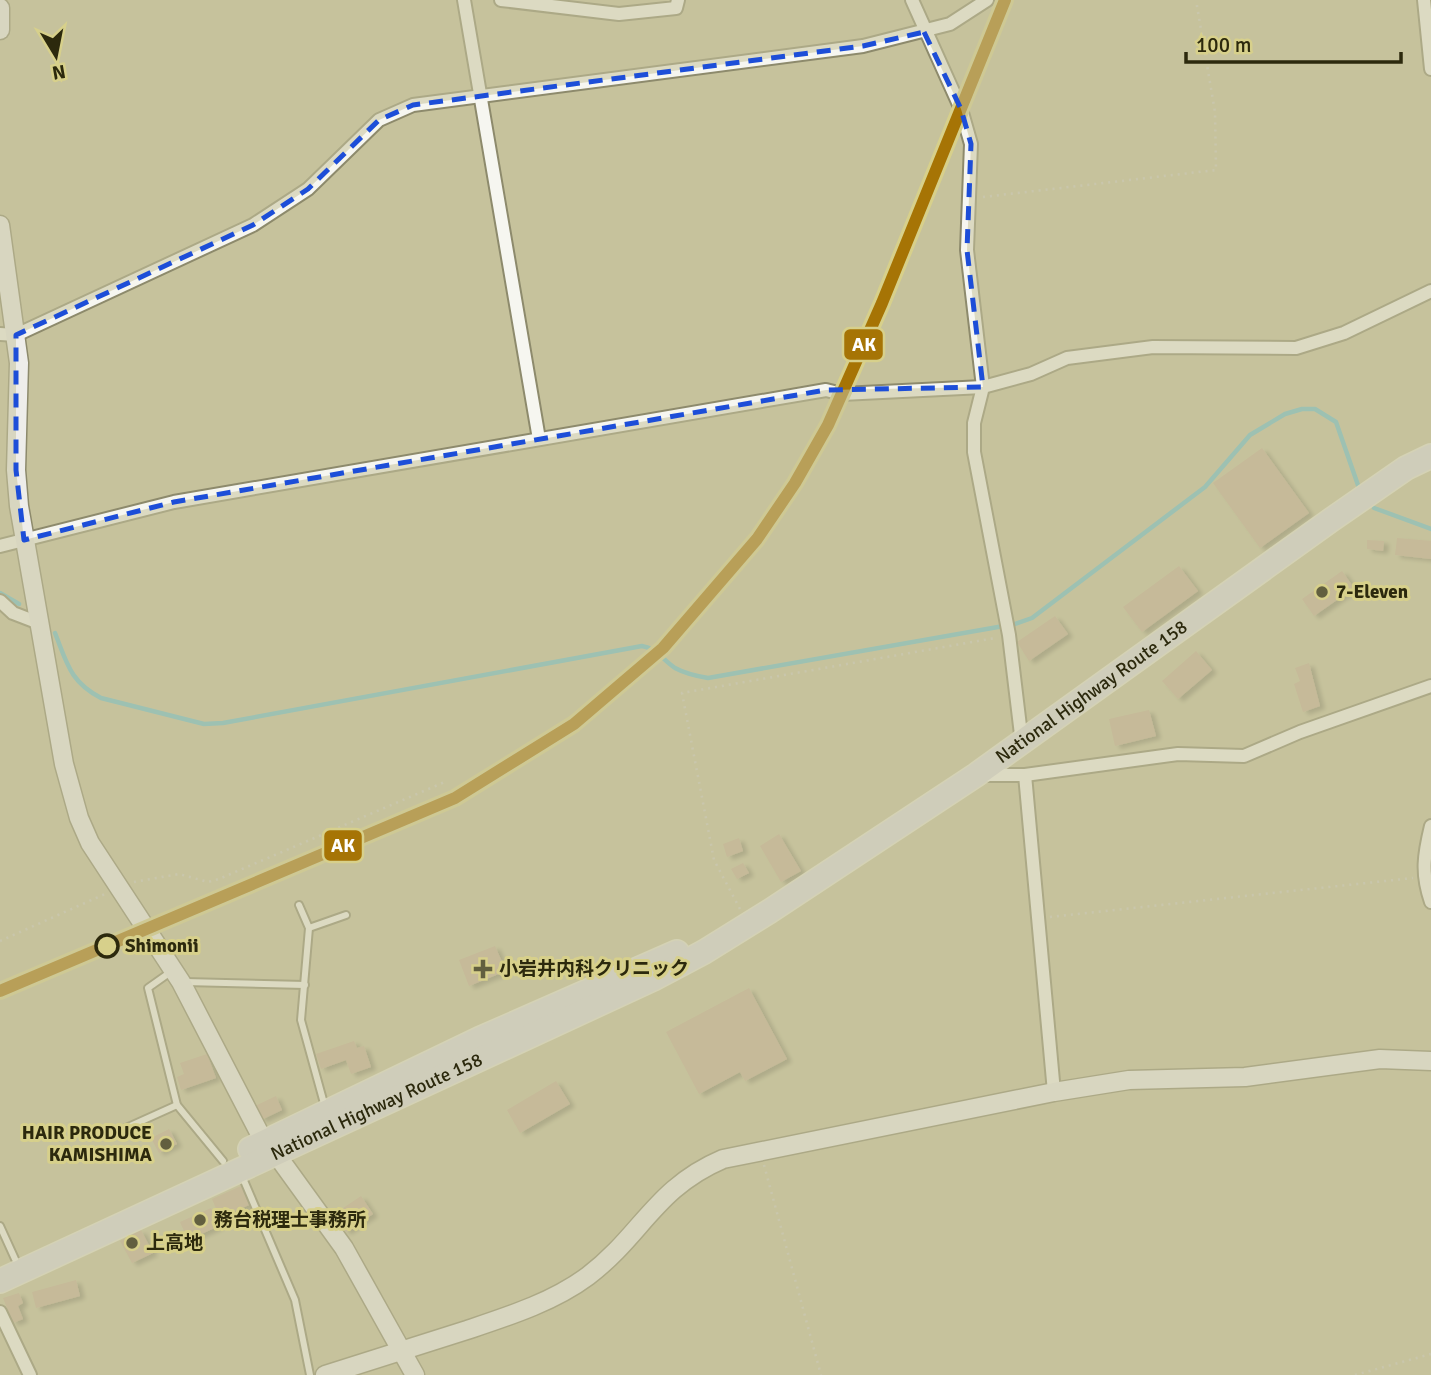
<svg xmlns="http://www.w3.org/2000/svg" width="1431" height="1375" font-family="Signika,'Noto Sans JP',sans-serif">
<style>
.lines{fill:none;stroke-linecap:round;stroke-linejoin:round}
.stream{stroke:#6bbecd;stroke-width:4.5}
.building{fill:#c6af95;filter:url(#shadow)}
.lane-casing{stroke:#8d8a6c;stroke-width:10}
.street-casing{stroke:#8d8a6c;stroke-width:16}
.secondary-casing{stroke:#8d8a6c;stroke-width:21}
.highway-casing{stroke:#e5e4d2;stroke-width:26}
.path{stroke:#cccabf;stroke-width:2.5;stroke-dasharray:2 5;stroke-linecap:butt}
.lane{stroke:#f6f6f0;stroke-width:6}
.street{stroke:#f6f6f0;stroke-width:12}
.secondary{stroke:#eeedea;stroke-width:18}
.highway{stroke:#dad9dd;stroke-width:23}
.rail-1-casing{stroke:#d7d08b;stroke-width:18}
.rail-1{stroke:#a67405;stroke-width:12}
.marked{fill:none;stroke:#1d4ed8;stroke-width:5;stroke-dasharray:14 9;stroke-linejoin:round}
.poi-dot{fill:#625f3f;stroke:#d7d08b;stroke-width:2.5}
.stop-dot{fill:#d7d08b;stroke:#2c290d;stroke-width:3.5}
.labels{text-anchor:middle;dominant-baseline:central;stroke-width:6;stroke-linejoin:round;paint-order:stroke}
.poi-label{font-size:19px;font-weight:bold;fill:#2c290d;stroke:#d7d08b;text-anchor:start}
.street-label{font-size:19px;fill:#2c290d;stroke:#d7d08b}
.stop-label{font-size:19px;font-weight:bold;fill:#2c290d;stroke:#d7d08b;text-anchor:start}
.line-badge{stroke:#d7d08b;stroke-width:2.5}
.badge-label{font-size:19px;text-anchor:middle;font-weight:bold;fill:#fff}
</style>
<defs>
<filter id="shadow"><feDropShadow dx="5" dy="3" stdDeviation="2" flood-color="#0004"/></filter>
</defs>
<rect width="100%" height="100%" fill="#c6c29c"/>
<g class="lines">
<g class="stream">
<path d="M1374,508l57,21"/>
<path d="M0,593l19,11"/>
<path d="M55,633c12,30 15,49 46,65l103,26 19,-1 419,-77c14,2 21,14 33,22 11,6 21,8 33,10l307,-54 17,-6 173,-131 45,-52 35,-21 17,-5h13l21,13 23,66"/>
</g>
</g>
<g class="building">
<path d="M1262,448l47,65 -49,35 -47,-65z"/>
<path d="M1397,538l34,3v18l-36,-4z"/>
<path d="M1367,540l17,1 -1,10 -16,-2z"/>
<path d="M1179,566l19,25 -56,41 -19,-25z"/>
<path d="M1342,571l12,17 -40,28 -12,-17z"/>
<path d="M1055,616l13,18 -39,27 -12,-19z"/>
<path d="M1196,651l16,19 -34,29 -16,-18z"/>
<path d="M1309,663l11,43 -17,6 -9,-28 6,-3 -5,-13z"/>
<path d="M1149,710l7,26 -41,10 -6,-27z"/>
<path d="M779,834l22,37 -20,11 -21,-36z"/>
<path d="M739,838l4,13 -16,6 -4,-13z"/>
<path d="M743,863l6,10 -12,6 -6,-10z"/>
<path d="M495,946l11,25 -37,15 -10,-26z"/>
<path d="M749,988l38,71 -42,22 -5,-9 -41,22 -33,-62z"/>
<path d="M354,1041l3,7 7,-2 7,21 -20,7 -5,-14 -25,9 -5,-15z"/>
<path d="M207,1054l9,24 -35,12 -4,-13 7,-3 -4,-11z"/>
<path d="M556,1081l14,23 -50,29 -13,-23z"/>
<path d="M276,1096l6,14 -21,10 -6,-14z"/>
<path d="M169,1129l8,15 -18,9 -8,-15z"/>
<path d="M241,1186l8,19 -29,13 -8,-19z"/>
<path d="M361,1196l12,18 -27,18 -12,-18z"/>
<path d="M211,1208l8,18 -31,14 -8,-18z"/>
<path d="M141,1230l12,23 -21,10 -12,-22z"/>
<path d="M76,1280l4,16 -44,12 -4,-16z"/>
<path d="M19,1293l4,10 -5,3 5,13 -10,4 -10,-25z"/>
</g>
<g class="lines">
<defs>
<g id="lane">
<path d="M299,905l10,23 -8,92 24,87"/>
<path d="M309,928l37,-13"/>
<path d="M172,971l-24,17 29,117 46,56"/>
<path d="M185,982l120,3"/>
<path d="M117,1132l60,-27"/>
<path d="M242,1176l53,124 15,75"/>
<path d="M0,1226l15,33"/>
</g>
<g id="street">
<path d="M464,0l75,439"/>
<path d="M501,0l118,14 57,-6 2,-8"/>
<path d="M912,0l49,109 10,35 -4,106 16,137 -9,36v29l35,183 13,108"/>
<path d="M1424,0l7,69"/>
<path d="M0,334l16,1 237,-110 55,-36 71,-69 34,-15 450,-59 87,-22 37,-24"/>
<path d="M0,546l174,-44 652,-112 16,4 141,-7 48,-13 36,-16 86,-11 143,1 48,-15 87,-42"/>
<path d="M0,601l13,12 26,10"/>
<path d="M980,775h45l153,-21 66,2 56,-24 131,-46"/>
<path d="M1025,775l29,317"/>
<path d="M1431,826c-7,29 -10,47 0,76"/>
<path d="M0,1312l30,63"/>
</g>
<g id="secondary">
<path d="M0,8v22"/>
<path d="M0,225l19,138 -3,107 3,36 45,258 15,54 11,25 91,139 83,160 12,12 68,94 71,127"/>
<path d="M325,1375c48,-15 95,-30 142,-45 42,-14 86,-28 121,-54 54,-41 67,-88 135,-117l331,-67 75,-12 116,-3 135,-18 51,2"/>
</g>
<g id="highway">
<path d="M250,1149l229,-110 198,-87"/>
<path id="s1" d="M0,1281l653,-302 51,-27 66,-41 206,-136 355,-255 75,-52 25,-12"/>
</g>
</defs>
<use href="#lane" class="lane-casing"/>
<use href="#street" class="street-casing"/>
<use href="#secondary" class="secondary-casing"/>
<use href="#highway" class="highway-casing"/>
<g class="path">
<path d="M983,197l233,-27 -1,-58 -19,-112"/>
<path d="M134,882l45,-8 29,8 11,-3 228,-98"/>
<path d="M740,909l-26,-49 -32,-167 313,-55"/>
<path d="M1050,917l363,-39"/>
<path d="M0,941l105,-47"/>
<path d="M764,1165l57,210"/>
<path d="M1355,1375l76,-21"/>
</g>
<use href="#lane" class="lane"/>
<use href="#street" class="street"/>
<use href="#secondary" class="secondary"/>
<use href="#highway" class="highway"/>
<defs>
<path id="rail-1" d="M0,991l455,-193 119,-74 89,-76 94,-109 38,-56 33,-58 54,-122 123,-303"/>
</defs>
<use href="#rail-1" class="rail-1-casing"/>
<use href="#rail-1" class="rail-1"/>
</g>
<path d="M0 0H1431V1375H0ZM924,32l37,77 10,35 -4,106 16,137 -157,3 -652,112 -150,38 -8,-70v-135l237,-110 55,-36 71,-69 34,-15 450,-59z" fill="#c6c29c" fill-opacity=".55" fill-rule="evenodd"/>
<path class="marked" d="M924,32l37,77 10,35 -4,106 16,137 -157,3 -652,112 -150,38 -8,-70v-135l237,-110 55,-36 71,-69 34,-15 450,-59z"/>
<g class="poi-dot">
<circle cx="1322" cy="592" r="7"/>
<path d="M479.5 958.5h7v7h7v7h-7v7h-7v-7h-7v-7h7z"/>
<circle cx="166" cy="1144" r="7"/>
<circle cx="200" cy="1220" r="7"/>
<circle cx="132" cy="1243" r="7"/>
</g>
<circle class="stop-dot" cx="107" cy="946" r="11"/>
<g class="labels">
<g class="poi-label">
<text x="1336" y="592">7-Eleven</text>
<text x="499" y="969">小岩井内科クリニック</text>
<text x="152" y="1133" text-anchor="end">HAIR PRODUCE<tspan x="152" dy="22">KAMISHIMA</tspan></text>
<text x="214" y="1220">務台税理士事務所</text>
<text x="146" y="1243">上高地</text>
</g>
<g class="street-label">
<text stroke="none"><textPath href="#s1" startOffset="1244">National Highway Route 158</textPath></text>
<text stroke="none"><textPath href="#s1" startOffset="415">National Highway Route 158</textPath></text>
</g>
<g class="stop-label">
<text x="125" y="946">Shimonii</text>
</g>
</g>
<g class="line-badge">
<rect x="843" y="328" width="41" height="33" rx="7" fill="#a67405"/>
<rect x="323" y="829" width="40" height="33" rx="7" fill="#a67405"/>
</g>
<g class="badge-label">
<text x="864" y="351">AK</text>
<text x="343" y="852">AK</text>
</g>
<g transform="translate(56 56) rotate(170)" stroke="#d7d08b" stroke-width="5" paint-order="stroke">
<path d="M0-5L12 26L0 18L-12 26Z" fill="#2c290d"/>
<text y="-10" font-size="19" font-weight="bold" text-anchor="middle" fill="#2c290d">N</text>
</g>
<path d="M1186 52v10h215v-10" fill="none" stroke="#2c290d" stroke-width="3.5"/>
<text x="1196" y="52" font-size="21" fill="#2c290d" stroke="#d7d08b" stroke-width="5" paint-order="stroke">100 m</text>
</svg>
